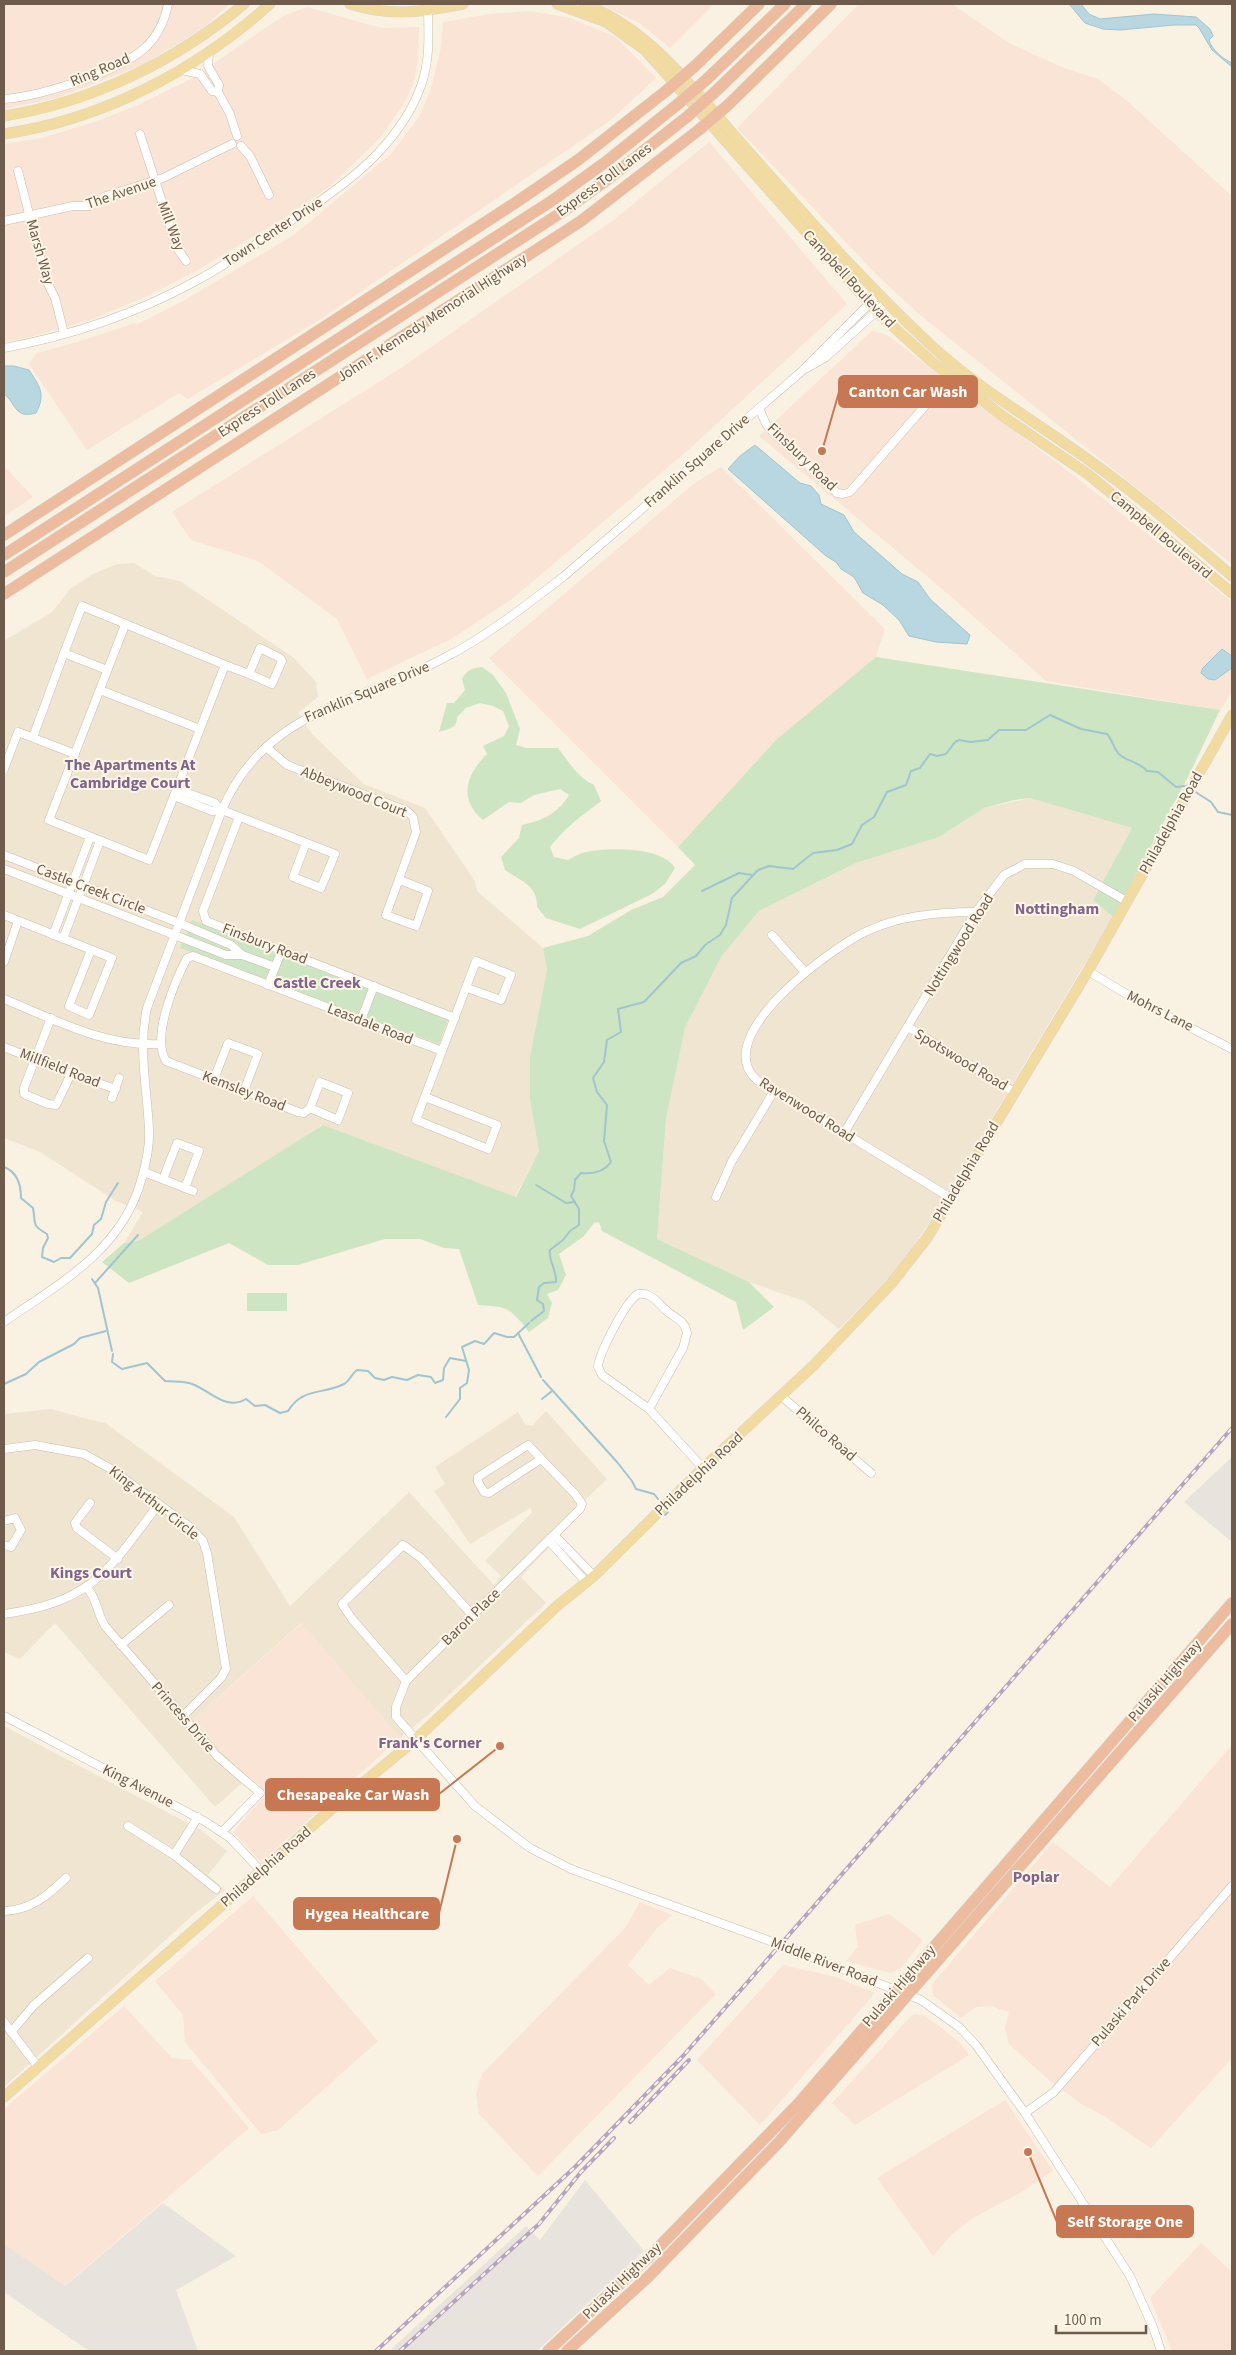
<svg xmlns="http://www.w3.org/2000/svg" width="1236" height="2355" font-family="'Source Sans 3',sans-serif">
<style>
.residential{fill:#f0e5d1}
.commercial{fill:#f9e4d6}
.industrial{fill:#e8e3dc}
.green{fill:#cde5c2}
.water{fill:#b9d7e0;stroke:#a0c5d1}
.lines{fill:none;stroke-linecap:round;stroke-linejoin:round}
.stream{stroke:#a0c5d1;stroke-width:2}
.minor-casing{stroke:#cbbdad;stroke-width:9}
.major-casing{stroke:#d9d4d0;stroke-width:11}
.highway-casing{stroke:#d9d4d0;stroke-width:12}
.minor{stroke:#fff;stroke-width:8}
.major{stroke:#f2dba0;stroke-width:10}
.highway{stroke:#edbb9e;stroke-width:11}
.rail-casing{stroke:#b5a3c0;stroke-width:4}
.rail{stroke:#fdf6e7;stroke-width:2;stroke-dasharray:5.5;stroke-linecap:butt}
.minor-bridge-casing{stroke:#cbbdad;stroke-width:9;stroke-linecap:butt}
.highway-bridge-casing{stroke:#d9d4d0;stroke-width:12;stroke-linecap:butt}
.minor-bridge{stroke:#fff;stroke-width:8}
.highway-bridge{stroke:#edbb9e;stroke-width:11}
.labels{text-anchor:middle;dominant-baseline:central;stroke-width:4;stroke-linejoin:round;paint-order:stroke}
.street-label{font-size:15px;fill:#6e5b4b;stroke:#fdf6e7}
.neighbourhood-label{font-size:16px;font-weight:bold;fill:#81638b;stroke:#fdf6e7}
.leader{fill:none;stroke:#c77852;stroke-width:2}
.callout-dot{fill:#c77852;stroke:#fdf6e7;stroke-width:2}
.callout{fill:#c77852;stroke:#c77852;stroke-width:2}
.callout-label{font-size:16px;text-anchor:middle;font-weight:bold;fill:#fff}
</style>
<rect width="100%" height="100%" fill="#f9f2e2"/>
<g class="residential">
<path d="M134,563l21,13 25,5 114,77 22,24 2,15 -20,16 14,21 52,50 61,24 50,73 2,10 66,57 4,22 -17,88v42l9,51 -24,46 -192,-72 -185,116 -14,2 19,-31 -27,-11 -76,-49 -36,-14v-497l48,-29 18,-23 23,-15 24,-10z"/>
<path d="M1030,798l102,30 -39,72 20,17 -184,306 -30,45 -60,61 -35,-28 -55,-19 -92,-43 9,-120 19,-91 36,-71 38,-46 97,-48 83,-26 45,-29z"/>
<path d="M51,1409l56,15 127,93 56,89 119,-114 85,93 7,-9 -16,-15 47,-49 -2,-4 -60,36 -36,-53 11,-7 -10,-17 83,-55 7,12 7,2 14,-15 61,68 -21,20 -2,12 -63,66 25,26 -117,111 -29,24 -99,-115 -107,96 12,15 43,43 -34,30 -160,-184 -35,36 -16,-7v-238z"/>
<path d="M4,1726l197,104 26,21 -19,24 17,15 -31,24 -190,173z"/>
</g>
<g class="commercial">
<path d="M4,4h225l-27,25 -60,36 -85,33 -53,11z"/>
<path d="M599,4h115l-44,44 -31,-25z"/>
<path d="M859,4h93l57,39 55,25 34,11 28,21 106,96v368l-312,-249 -41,-38 -142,-149z"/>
<path d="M307,7l74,21 38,-1 -1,34 -5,24 -7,15 -26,38 -51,49 -42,29 -89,54 -53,27 -55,23 -60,17 -26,5v-198l38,-6 52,-16 44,-17 55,-27 81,-56 14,-8z"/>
<path d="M531,11l39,7 46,19 40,41 -44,41 -291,200 -133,80 -9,-6 -92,57 -58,-86 7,-11 41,-11 58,-19 1,2 49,-25 109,-65 97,-81 28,-37 12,-28 10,-42 2,-25 47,-8z"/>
<path d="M709,142l138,162 -160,147 -175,148 -61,40 -84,40 -30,-60 -79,-58 -67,-21 -19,-28 229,-144 214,-149z"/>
<path d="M872,331l15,4 194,146 151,121v90l-12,18 -174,-29 -92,-82 -195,-163z"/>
<path d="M4,466l29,31 -29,19z"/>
<path d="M721,467l164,162 -9,28 -99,82 -99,108 -189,-189 207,-176z"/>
<path d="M302,1623l98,115 -139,124 -28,-30 34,-39 -35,-31 -38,-43z"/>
<path d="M1232,1745v313l-81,90 -47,-32 -21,-11 -33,-24 -41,-37 -4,-16 4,-16 -19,-6 -14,1 -15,11 -28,-23 -1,-11 121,-142 57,45z"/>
<path d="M253,1896l125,145 -100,89 -17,4 -76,-92 -2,-27 -28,-34z"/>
<path d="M640,1902l32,13 -14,12 -30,38 21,20 21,-17 31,11 15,15 -178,182 -59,-62 -3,-21 6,-19 144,-147z"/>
<path d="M889,1914l34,26 -22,28 -11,5 -44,-12 12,-14 -3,-22z"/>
<path d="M783,1965l53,12 39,16 -115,132 -63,-65z"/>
<path d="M124,2006l48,52 19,2 58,68 -185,158 -60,-42v-135z"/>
<path d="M917,2014l8,2 14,10 22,18 8,11 -114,70 -23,-22 80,-88z"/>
<path d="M1005,2100l48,71 -33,22 -47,25 -21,16 -19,22 -56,-78z"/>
<path d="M1201,2243l31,29v79h-60l-22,-53z"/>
</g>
<g class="industrial">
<path d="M1232,1457v85l-48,-40z"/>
<path d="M585,2180l59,71 -107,100h-148l137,-125 14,14z"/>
<path d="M163,2203l73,53 -60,34 22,61h-109l-85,-59v-48l61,42z"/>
</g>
<g class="green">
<path d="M876,657l344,53 -32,67 -75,140 -20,-17 39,-72 -102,-30 -16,2 -30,8 -45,29 -83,26 -97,48 -38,46 -36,71 -19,91 -9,120 92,43 25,25 -31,23 -7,-28 -134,-71 -3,-9 -5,1 -10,13 -25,18 7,21 -8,15 -11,4 5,9 -4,15 -19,14c-20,-25 -20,-25 -51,-27l-19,-56 -15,-1 -24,-9h-35l-87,26h-30l-39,-22 -100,40 -27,-21 22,-19 14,-2 185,-116 193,72 23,-46 -9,-51v-43l17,-87 -4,-22 45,-12 43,-26 32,-13 32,-32 -17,-18 99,-108z"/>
<path d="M482,667l11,8 13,18 14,36 -4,16 10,3h32c11,14 19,29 36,37l7,16c-21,16 -34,25 -51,46l4,10 14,3c4,-2 9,-5 14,-7 23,-6 80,-7 93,15l-10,16 -13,10 -72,35 -34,-11 -9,-11c1,-22 -17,-26 -32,-37l-4,-13 18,-19 3,-13c22,-5 35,-11 47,-30l-9,-6 -26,6 -13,8 -12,-1 -26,18c-25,-21 -17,-45 4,-66l-4,-8 21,-10 5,-10 -6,-15 -10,-5 -13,-3 -14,5 -9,9c0,12 -9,12 -18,15l8,-29h7l11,-13 -3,-11c5,-9 10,-11 20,-12z"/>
<path d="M192,920l256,100 -9,24 -259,-96z"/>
<rect x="247" y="1293" width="40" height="18"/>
</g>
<g class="water">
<path d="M1069,4h12l8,10 11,5 54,-5 42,3 14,12 3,7 -4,4c3,10 14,19 23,23v4l-20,-17 -13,-22 -3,-3h-22l-54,5 -17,-1 -18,-6z"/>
<path d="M4,366h10l15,4c11,17 17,24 7,43 -22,6 -19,-9 -32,-19z"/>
<path d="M755,445l45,38 11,3 8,9 2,9 23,11 10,17 48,42 16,8 12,17 40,36 -3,9 -31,-2 -27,-6 -10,-16 -16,-15 -20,-12 -9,-16 -13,-8 -5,-7 -10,-6 -98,-87 12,-13z"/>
<path d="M1222,649l10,7v12l-17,12 -7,-1 -7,-6 2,-5z"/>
</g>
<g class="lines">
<g class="stream">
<path d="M1194,791l17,11 7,10 14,3"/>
<path d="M702,891l37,-18 13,2"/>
<path d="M4,1167c13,5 17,18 17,31l12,10c3,16 -2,17 14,26l1,4 -5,10 -1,9 12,5 7,-4h9l22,-24 2,-9 7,-6 5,-17 12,-19"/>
<path d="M536,1185l30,18 9,-1"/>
<path d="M92,1279l6,9 14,63"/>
<path d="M95,1283l43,-48"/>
<path d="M531,1321l13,-10 -1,-7 -6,-4 2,-13 5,-4 12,-1c1,-12 -8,-21 -6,-32l13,-10 7,-9 9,-6v-16l-8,-13 3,-6 1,-10 6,-7c11,1 23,-1 30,-11l-7,-21 3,-36 -10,-13 -4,-14 11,-16 3,-22 14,-8 -3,-23 26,-7 37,-39 15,-7 9,-11 15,-10 6,-10 6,-27 26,-28 11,-4 24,3 20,-16 24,-3 15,-6 10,-19 12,-8 13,-25 19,-7 5,-14 9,-3 10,-14 7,2 9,-2 9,-12 4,-2 12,2 17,-2 11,-10h27l24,-15 31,14 26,5c6,6 6,15 13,21 9,7 19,7 27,16l11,1 18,15 9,-1"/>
<path d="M518,1333l23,44"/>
<path d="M113,1354l-1,8 10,7 25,-6 18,18c8,1 19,0 27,3 19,7 34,27 54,15l9,7 10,-1 15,8 8,-2c15,-24 34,-16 56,-27 6,-3 7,-10 13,-14l11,1 7,7 9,2 8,-3 15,3 11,-5 13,2 4,6 8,-3 1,-12 6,-10 16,3"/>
<path d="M543,1380l74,82 15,19 4,8 18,5 4,5"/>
<path d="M4,1384l22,-10 13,-12 35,-18 6,-6 26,-7"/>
<path d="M542,1399l10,-8"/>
<path d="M446,1417l14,-18v-11l7,-5 2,-13 -7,-23 13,-6 9,3 10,-11 13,4h7l15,-14"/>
<path d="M665,1515l3,-3"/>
</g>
<defs>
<g id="minor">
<path d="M209,53l-1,13 11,19 -1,7 12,22 7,22"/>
<path d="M182,70l18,4 12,17 6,1"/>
<path d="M4,99c37,-3 115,-27 142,-52 12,-12 19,-27 22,-43"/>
<path d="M140,134l37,114 9,13"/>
<path d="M241,146l9,10 19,39"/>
<path d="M18,171l28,109 9,18 9,35"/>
<path d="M4,221l69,-15h17l16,-10 57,-18 69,-34"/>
<path d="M4,348c66,-12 133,-35 192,-67 30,-16 58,-36 87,-55 54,-35 115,-76 138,-140 10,-28 7,-54 7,-82"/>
<path d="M807,368l19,-11 61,-55"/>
<path d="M759,408l7,16 7,8 64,61 6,1 7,-2 101,-116"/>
<path d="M260,648l20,10 2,3 -10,23 -23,-10z"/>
<path d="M225,665l24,9"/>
<path d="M107,670l-43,-17 18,-47 143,59 -76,195 -100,-40 76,-195"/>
<path d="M100,690l100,39"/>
<path d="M33,737l31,-84"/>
<path d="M266,747l21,18 120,46 6,6 3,15 -30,83 30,11 12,-35 -28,-11"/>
<path d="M4,769l14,-37 57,22"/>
<path d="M177,789l38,14 7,7"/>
<path d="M174,796l38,15 10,-1 113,44 -14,34 -28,-11 13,-34"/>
<path d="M239,817l-36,94 3,10 249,97"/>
<path d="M4,855l175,68 52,22 11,10"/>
<path d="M4,869l222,86h16l33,12"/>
<path d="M4,915c36,14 72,29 108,43l-23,57 -20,-9 22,-56"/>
<path d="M53,935l37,-98"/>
<path d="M772,935l33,37"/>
<path d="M63,939l37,-98"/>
<path d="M4,962l14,-41"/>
<path d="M1088,971l52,31 92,47"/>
<path d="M268,985l14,-35"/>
<path d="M4,999c52,21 100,48 157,45"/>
<path d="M51,1018l-27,70v6l24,10 8,1 15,-31"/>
<path d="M361,1020l13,-34"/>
<path d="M908,1027l106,65"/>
<path d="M4,1047l67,27 45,15"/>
<path d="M214,1079l14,-36 30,11 -14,37"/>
<path d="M425,1097l72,28 -9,24 -72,-29 60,-159 35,14 -10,25 -34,-12"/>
<path d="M112,1098l7,-20"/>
<path d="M310,1108l10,-26 28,11 -10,27 -28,-12 -6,5 -6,-1 -132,-51c-15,-24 9,-80 21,-103l6,-2 249,95"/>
<path d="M844,1133l132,-221 28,-37 21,-11h28l21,7 54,31"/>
<path d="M144,1172l49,19"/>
<path d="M163,1179l14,-36 22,8 -14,37"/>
<path d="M716,1197l16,-36 42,-70"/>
<path d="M951,1198l-194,-118c-50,-43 79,-137 115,-151 31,-14 71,-17 104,-17"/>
<path d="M638,1294c15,-2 20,10 30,18 9,7 17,9 19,21l-4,15 -34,61 -47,-34 -4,-8c1,-14 28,-66 40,-73z"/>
<path d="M4,1322c56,-39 117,-71 137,-141 5,-17 9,-35 8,-52 -2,-42 -11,-80 -2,-121l75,-198c43,-101 136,-106 222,-152 43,-22 81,-52 119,-81l238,-205 77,-77"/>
<path d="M781,1396l90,77"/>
<path d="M649,1409l54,59"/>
<path d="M4,1449l31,-4 49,9 27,15 79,58 13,14 4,12 19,116 -5,9 -38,38"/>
<path d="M541,1459l-52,34 -5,-1 -6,-10v-5l50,-32 47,49 7,10 -2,5 -174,172 -10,26v10l79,89 55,42 41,21 191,69"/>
<path d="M90,1503l-15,20 2,5 41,31"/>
<path d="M4,1521l11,-3 6,12 -10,17 -7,-2"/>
<path d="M555,1536l39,40"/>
<path d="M549,1541l37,41"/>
<path d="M86,1587c11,10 11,27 19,39l112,130 43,37 -38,39"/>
<path d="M4,1614c88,-12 104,-43 154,-109"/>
<path d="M121,1645l48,-40"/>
<path d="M406,1681l-54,-62 -10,-15 61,-59 18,13 52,58"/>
<path d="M4,1716l202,106 24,16 31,33"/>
<path d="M128,1826l46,29 42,34"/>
<path d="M174,1855l24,-38"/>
<path d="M4,1911c27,-1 43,-15 62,-33"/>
<path d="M796,1951l125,49 38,27 17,18 49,68 105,163 23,51 8,24"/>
<path d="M4,2022l34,45"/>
<path d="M11,2032l23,-27 54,-47"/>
<path d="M1025,2113l29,-21 178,-206"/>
</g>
<g id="major">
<path d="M350,4c40,13 72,8 113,0"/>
<path d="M557,4l49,18 39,28 232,262 54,49 73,56 85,58 143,118"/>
<path d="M584,4c71,27 115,93 164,147 60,68 120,136 186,197 50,45 109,78 163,118 47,34 91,72 135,110"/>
<path d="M4,116c88,-14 172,-55 240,-112"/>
<path d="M4,134c100,-15 191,-63 266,-130"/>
<path d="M4,2097l332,-292 79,-65 142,-134 37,-30 109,-108 111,-103 77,-81 36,-46 161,-267 144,-256"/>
</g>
<g id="highway">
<path d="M695,66l64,-62"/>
<path d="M706,80l79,-76"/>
<path d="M716,91l90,-87"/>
<path d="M728,105l103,-101"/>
<path d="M4,535l511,-332 63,-43 88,-69"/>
<path d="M4,555l549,-355 54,-39 71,-57"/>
<path d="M4,572l558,-360 46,-33 80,-63"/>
<path d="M4,594l577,-373 119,-92"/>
<path d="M548,2351l105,-98 145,-149 434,-501"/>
<path d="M567,2351l81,-74 131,-135 453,-518"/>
</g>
</defs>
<use href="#minor" class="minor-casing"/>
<use href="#major" class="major-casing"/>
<use href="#highway" class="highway-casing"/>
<use href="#minor" class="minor"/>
<use href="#major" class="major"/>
<use href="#highway" class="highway"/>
<defs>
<g id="rail">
<path d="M630,2122l59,-62"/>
<path d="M376,2351l199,-184 108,-111 549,-628"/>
<path d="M400,2351l139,-127 42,-52 33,-34"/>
</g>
</defs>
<use href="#rail" class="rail-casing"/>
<use href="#rail" class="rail"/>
<defs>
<path id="minor-bridge" d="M762,1938l34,13"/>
<g id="highway-bridge">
<path d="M666,91l29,-25"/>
<path d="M678,104l28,-24"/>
<path d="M688,116l28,-25"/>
<path d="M700,129l28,-24"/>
</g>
</defs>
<use href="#minor-bridge" class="minor-bridge-casing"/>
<use href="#highway-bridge" class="highway-bridge-casing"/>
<use href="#minor-bridge" class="minor-bridge"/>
<use href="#highway-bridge" class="highway-bridge"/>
</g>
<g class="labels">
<g class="street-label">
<text transform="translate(100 70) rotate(-23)">Ring Road</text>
<text transform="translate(604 180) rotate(-36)">Express Toll Lanes</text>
<text transform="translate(121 193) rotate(-19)">The Avenue</text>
<text transform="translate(171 226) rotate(69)">Mill Way</text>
<text transform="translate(273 232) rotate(-33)">Town Center Drive</text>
<text transform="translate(40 252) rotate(74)">Marsh Way</text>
<text transform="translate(849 279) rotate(47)">Campbell Boulevard</text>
<text transform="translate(432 318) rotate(-33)">John F. Kennedy Memorial Highway</text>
<text transform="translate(267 403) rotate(-33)">Express Toll Lanes</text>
<text transform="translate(802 457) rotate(44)">Finsbury Road</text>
<text transform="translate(697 461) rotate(-41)">Franklin Square Drive</text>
<text transform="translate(1161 535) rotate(40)">Campbell Boulevard</text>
<text transform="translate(367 692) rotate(-23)">Franklin Square Drive</text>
<text transform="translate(354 792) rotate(22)">Abbeywood Court</text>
<text transform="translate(1171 823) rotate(-61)">Philadelphia Road</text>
<text transform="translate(91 889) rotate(21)">Castle Creek Circle</text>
<text transform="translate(265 944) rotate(21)">Finsbury Road</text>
<text transform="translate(959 945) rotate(-58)">Nottingwood Road</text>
<text transform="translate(1160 1011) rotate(27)">Mohrs Lane</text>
<text transform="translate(370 1024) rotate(21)">Leasdale Road</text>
<text transform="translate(961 1060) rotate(31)">Spotswood Road</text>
<text transform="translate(60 1068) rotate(21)">Millfield Road</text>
<text transform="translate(244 1091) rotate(21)">Kemsley Road</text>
<text transform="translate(807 1110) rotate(32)">Ravenwood Road</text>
<text transform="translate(966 1172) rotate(-59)">Philadelphia Road</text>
<text transform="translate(826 1434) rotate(41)">Philco Road</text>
<text transform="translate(699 1474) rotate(-43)">Philadelphia Road</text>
<text transform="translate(154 1503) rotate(38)">King Arthur Circle</text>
<text transform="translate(471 1617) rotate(-44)">Baron Place</text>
<text transform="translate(1165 1681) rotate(-49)">Pulaski Highway</text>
<text transform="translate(183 1717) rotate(49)">Princess Drive</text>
<text transform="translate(138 1786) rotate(27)">King Avenue</text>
<text transform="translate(266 1867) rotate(-41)">Philadelphia Road</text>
<text transform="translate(824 1962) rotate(21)">Middle River Road</text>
<text transform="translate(899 1986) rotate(-49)">Pulaski Highway</text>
<text transform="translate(1131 2002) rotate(-49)">Pulaski Park Drive</text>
<text transform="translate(622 2281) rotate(-44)">Pulaski Highway</text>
</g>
<g class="neighbourhood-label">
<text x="130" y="765">The Apartments At<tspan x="130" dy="18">Cambridge Court</tspan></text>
<text x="1057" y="909">Nottingham</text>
<text x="317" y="983">Castle Creek</text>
<text x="91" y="1573">Kings Court</text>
<text x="430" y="1743">Frank's Corner</text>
<text x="1036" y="1877">Poplar</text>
</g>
</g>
<path class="leader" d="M822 451L839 392M500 1746L439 1794M457 1839L439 1913M1028 2152L1057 2222"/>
<g class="callout-dot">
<circle cx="822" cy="451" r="5"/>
<circle cx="500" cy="1746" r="5"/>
<circle cx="457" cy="1839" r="5"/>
<circle cx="1028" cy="2152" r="5"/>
</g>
<g class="callout">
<rect x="839" y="376" width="138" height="31" rx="5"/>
<rect x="266" y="1779" width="173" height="31" rx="5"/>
<rect x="294" y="1898" width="145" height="31" rx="5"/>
<rect x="1057" y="2206" width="136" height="31" rx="5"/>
</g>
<g class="callout-label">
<text x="908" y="397">Canton Car Wash</text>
<text x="353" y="1800">Chesapeake Car Wash</text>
<text x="367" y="1919">Hygea Healthcare</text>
<text x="1125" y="2227">Self Storage One</text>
</g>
<rect width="1236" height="2355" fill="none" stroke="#6e5b4b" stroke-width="10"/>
<path d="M1056 2325v8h90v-8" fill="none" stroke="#6e5b4b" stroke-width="2.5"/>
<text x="1064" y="2325" font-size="15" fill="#6e5b4b" stroke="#fdf6e7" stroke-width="4" paint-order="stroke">100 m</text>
</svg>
